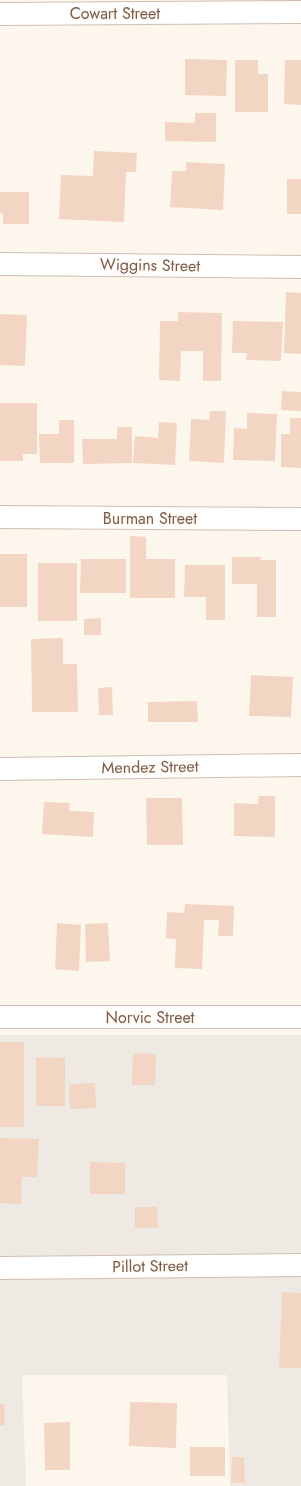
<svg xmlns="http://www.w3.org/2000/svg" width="301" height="1486" font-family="Jost,sans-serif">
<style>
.industrial{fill:#efe9e4}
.building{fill:#f3d5c3}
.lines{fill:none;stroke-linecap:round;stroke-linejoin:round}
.minor-casing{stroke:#d1beb0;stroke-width:24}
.minor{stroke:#fff;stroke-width:22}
.labels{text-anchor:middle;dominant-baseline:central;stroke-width:3;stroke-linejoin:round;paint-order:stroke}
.street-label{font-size:16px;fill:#7a5c4d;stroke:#fffaf3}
</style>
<rect width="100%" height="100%" fill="#fdf6ec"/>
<path class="industrial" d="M0,1035h301v451h-71l-3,-111h-205l4,111h-26z"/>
<g class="building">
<path d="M185,59l42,1 -1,36 -41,-1z"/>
<path d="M235,60h23v14h10v38h-33z"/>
<path d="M285,60h16v45l-17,-1z"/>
<path d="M195,113h21v29l-51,-1v-19l30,1z"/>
<path d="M94,151l43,2 -1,19h-10l-2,50 -65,-3 2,-44 32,1z"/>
<path d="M186,162l39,2 -2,46 -53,-3 2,-36h14z"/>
<rect x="287" y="179" width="14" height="35"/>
<path d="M0,192h29v32h-26v-11h-3z"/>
<path d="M286,292l15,1v61l-17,-1z"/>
<path d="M178,312l44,1 -1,68h-18v-30h-22l-1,30 -21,-1 1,-59h18z"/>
<path d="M0,314l27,1 -2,51 -25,-1z"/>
<path d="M233,321l50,1 -2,39 -35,-1 1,-7h-15z"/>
<path d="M282,391l19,1v19l-20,-1z"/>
<path d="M0,403h37v51h-14v7h-23z"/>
<path d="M210,411h16l-2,52 -35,-2 2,-42 18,1z"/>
<path d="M247,413l30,1 -2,47 -42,-1 1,-32 13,1z"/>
<path d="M290,418h11v50l-20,-1v-33h9z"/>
<path d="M59,420h15v43h-34l-1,-29h20z"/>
<path d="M159,422l18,1 -2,42 -42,-2 2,-27 23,2z"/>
<path d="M117,427h15v36l-49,1 -1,-25h35z"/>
<path d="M130,536l16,1v22h29v39h-45z"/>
<rect x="0" y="554" width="27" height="53"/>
<path d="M232,557h29l-1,3h16v57h-19v-33h-25z"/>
<path d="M81,559h45v34h-46z"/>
<rect x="38" y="563" width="39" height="58"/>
<path d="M185,565h40v55h-19v-23h-22z"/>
<path d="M101,618v17h-17v-16z"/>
<path d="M63,638v26h14l1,48h-46l-1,-73z"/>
<path d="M251,675l42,2 -2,40 -42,-1z"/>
<path d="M112,687l1,28h-14l-1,-27z"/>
<path d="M197,701l1,21h-50v-20z"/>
<path d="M259,796h16v41l-41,-1v-33l24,1z"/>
<path d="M146,798h36l1,47h-36z"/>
<path d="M44,802l26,1 -1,8 25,1 -1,25 -51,-3z"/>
<path d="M185,904l49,2 -1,30h-15l1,-16h-15l-2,49 -27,-1 1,-29 -10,-1 1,-26 17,1z"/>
<path d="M57,923l24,2 -2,46 -24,-2z"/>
<path d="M108,923l2,38 -24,1 -1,-38z"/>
<rect x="0" y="1042" width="24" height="85"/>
<path d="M133,1053l23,1 -1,31h-23z"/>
<path d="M36,1057l29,1v48h-29z"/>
<path d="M95,1083l1,25 -26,1 -1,-25z"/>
<path d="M0,1138l39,1 -2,38h-15l-1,27 -21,-1z"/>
<path d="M90,1162l35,1v31h-35z"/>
<path d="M135,1207h22l1,21h-23z"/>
<path d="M282,1292l19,1v75h-22z"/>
<path d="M130,1402l47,1 -1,45 -47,-2z"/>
<path d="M0,1404h4l1,21h-5z"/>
<path d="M70,1422v48h-25l-1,-47z"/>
<rect x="190" y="1447" width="35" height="29"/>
<path d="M232,1457h12l1,26h-14z"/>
</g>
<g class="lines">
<defs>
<g id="minor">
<path d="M0,14l301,-2"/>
<path d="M0,264l301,3"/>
<path d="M0,517l301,2"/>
<path d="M0,769l301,-4"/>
<path d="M0,1017h301"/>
<path d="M0,1268l301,-3"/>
</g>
</defs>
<use href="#minor" class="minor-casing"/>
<use href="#minor" class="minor"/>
</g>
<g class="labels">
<g class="street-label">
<text x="115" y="13">Cowart Street</text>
<text transform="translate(150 265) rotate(1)">Wiggins Street</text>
<text x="150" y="518">Burman Street</text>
<text transform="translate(150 767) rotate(-1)">Mendez Street</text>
<text x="150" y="1017">Norvic Street</text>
<text transform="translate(150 1266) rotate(-1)">Pillot Street</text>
</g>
</g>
</svg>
